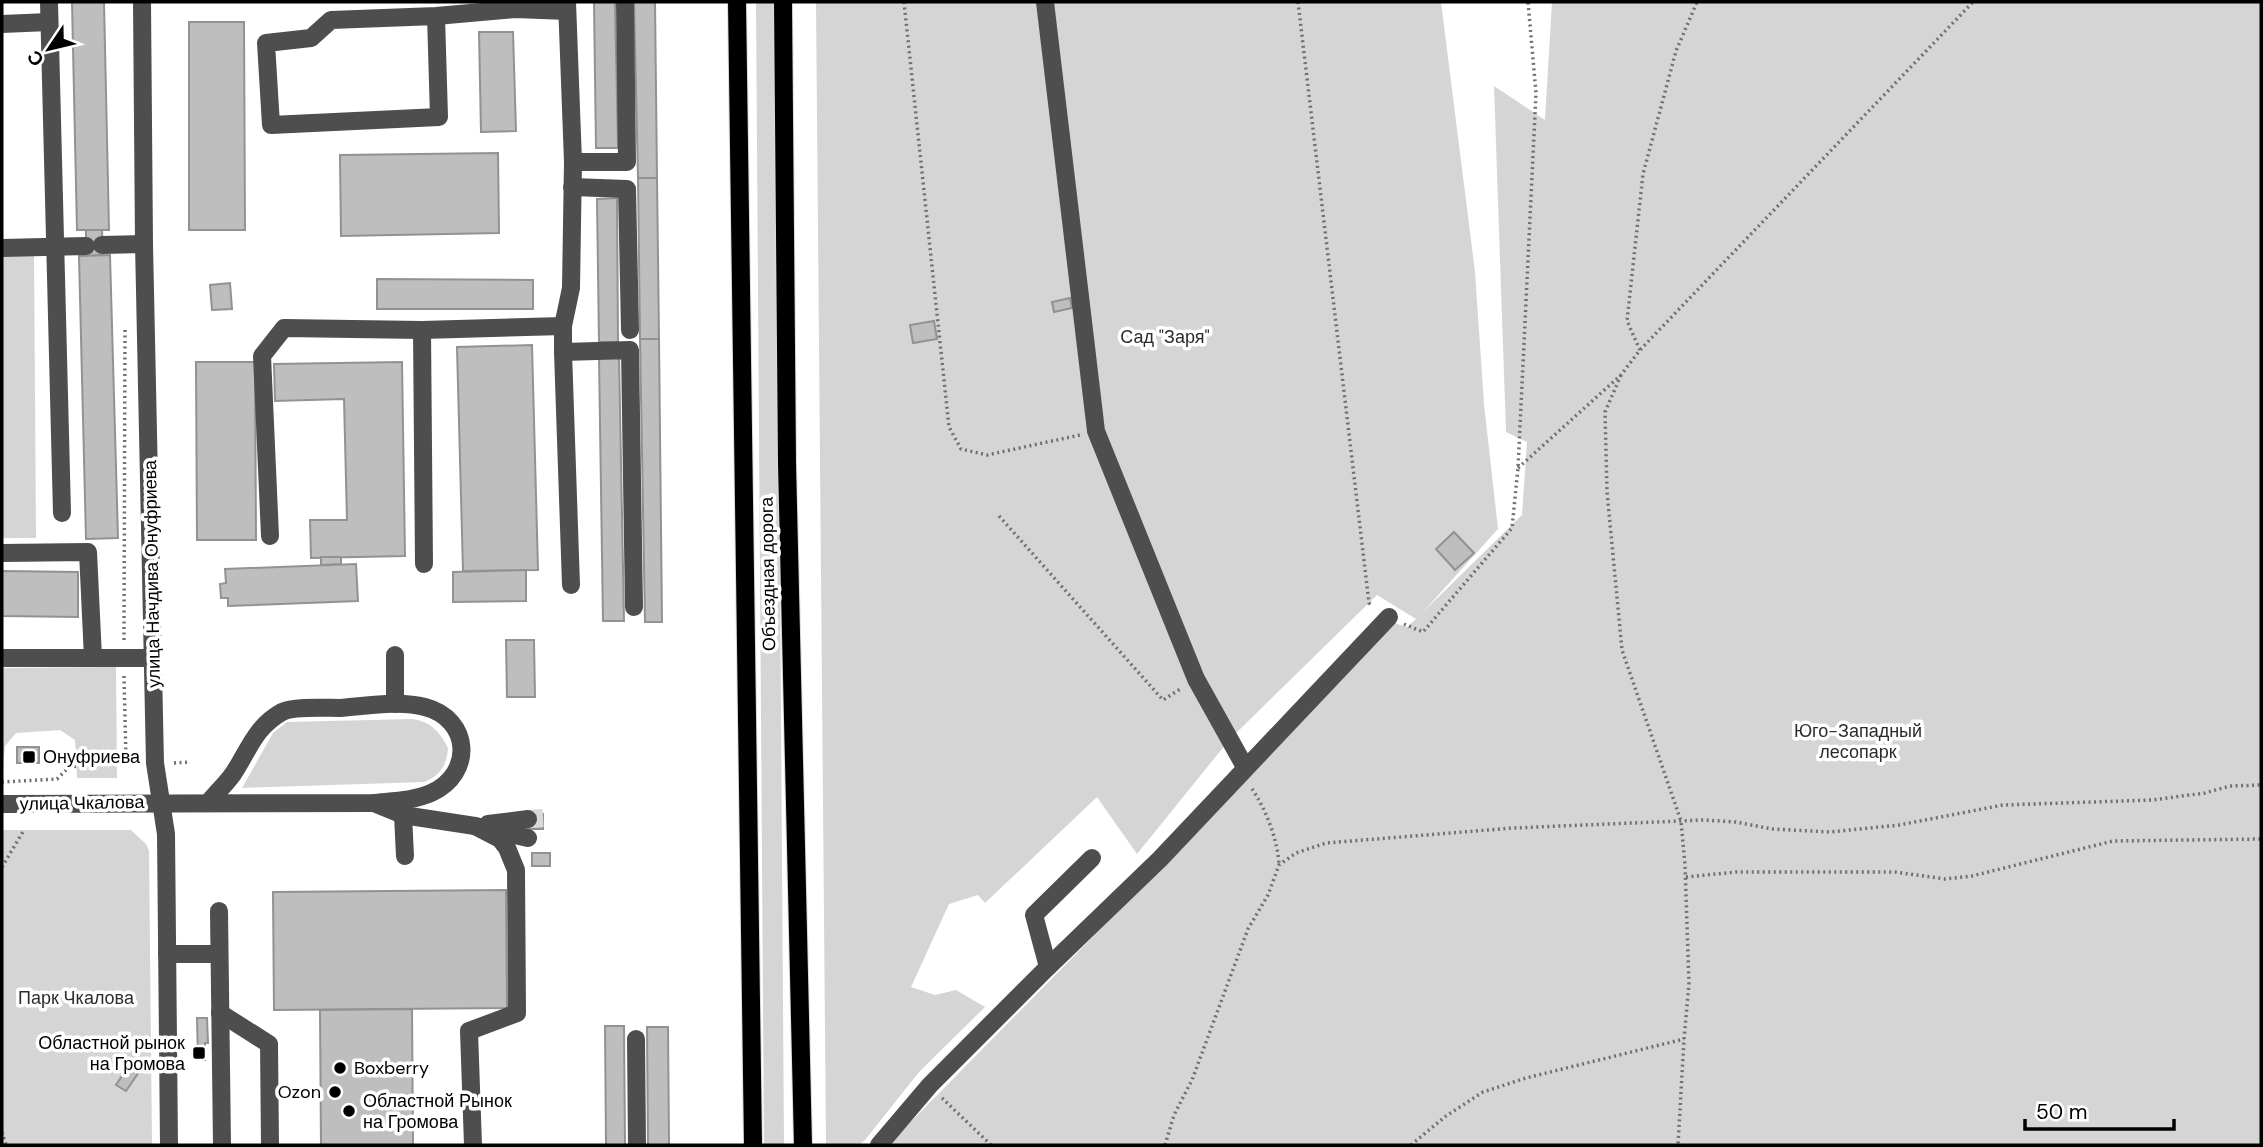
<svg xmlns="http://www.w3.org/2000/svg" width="2263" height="1147" font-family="'DM Sans',sans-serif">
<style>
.green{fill:#d5d5d5}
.building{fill:#bebebe;stroke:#929292;stroke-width:2}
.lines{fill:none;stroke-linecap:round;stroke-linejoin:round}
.minor-tunnel{stroke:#d9d9d9;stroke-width:18;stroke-dasharray:18 9;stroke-linecap:butt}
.major-casing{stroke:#dbdbdb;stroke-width:20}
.path{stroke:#707070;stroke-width:3.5;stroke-dasharray:2 3.5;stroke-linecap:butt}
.minor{stroke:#4e4e4e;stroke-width:18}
.major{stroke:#000;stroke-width:18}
.poi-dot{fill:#000;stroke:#fff;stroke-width:2.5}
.labels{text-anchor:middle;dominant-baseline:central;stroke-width:7;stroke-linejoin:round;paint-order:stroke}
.park-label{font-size:18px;fill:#2c2c2c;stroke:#fff}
.street-label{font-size:18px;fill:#000;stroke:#fff}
.poi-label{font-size:18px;fill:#000;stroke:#fff;text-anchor:start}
</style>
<rect width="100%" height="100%" fill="#fff"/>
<g class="green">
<path d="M756,2h20l8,1143h-20z"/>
<path d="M816,2h625l34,270 9,132 14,125 -75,83 99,-97 5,-73 -21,-10 -12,-346 51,34 7,-118h709v1143h-1373l307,-312 186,-214 26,8 9,-8 -39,-24 -147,144 -93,115 -40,-57 -112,106 -7,-8 -29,9 -38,83 24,8 21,-5 29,17 -66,65 -54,68 -6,5h-33z"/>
<path d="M2,254h32l2,284h-34z"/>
<path d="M116,667l1,111h-40l-2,-38 -15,-10 -44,3 -11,13 -3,34v-112z"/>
<path d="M413,719c18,3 27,13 35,29 -1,17 -8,28 -24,34l-182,6 31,-55 14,-11z"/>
<path d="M2,830h129l15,14 3,7 3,294h-150z"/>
</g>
<g class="building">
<path d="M72,2h32l5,228h-32z"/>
<path d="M594,2h21l3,146h-22z"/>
<path d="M634,2h21l2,176h-19z"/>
<path d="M189,22h55l1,208h-56z"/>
<path d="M479,32h34l3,99 -35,1z"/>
<path d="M498,153l1,80 -158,3 -1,-81z"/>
<path d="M638,178h19l2,161h-19z"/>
<path d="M617,198l1,144h-19l-2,-143z"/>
<path d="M86,230h16l1,25 -17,1z"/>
<path d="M110,255l8,283 -32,1 -7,-283z"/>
<path d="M377,279l156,1v29h-156z"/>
<path d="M230,283l2,26 -20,1 -2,-25z"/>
<path d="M1070,298l2,10 -18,4 -2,-10z"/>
<path d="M934,321l3,18 -24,4 -3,-18z"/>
<path d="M640,339h19l3,283h-17z"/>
<path d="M532,345l6,225 -75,1 -6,-224z"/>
<path d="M599,357h20l5,264h-21z"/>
<path d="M196,362h59l1,178h-59z"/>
<path d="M402,362l3,194 -94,2 -1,-38h37l-3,-121 -69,2 -1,-37z"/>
<path d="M1454,532l20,21 -19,17 -19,-21z"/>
<path d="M321,557h20v7l-20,1z"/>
<path d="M356,564l2,37 -130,5v-8h-7l-1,-14 6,-1 -1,-14z"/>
<path d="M526,570v31l-73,1v-30z"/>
<path d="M2,571l76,1v45l-76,-1z"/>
<path d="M506,640h28l1,57h-28z"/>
<rect x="17" y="747" width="22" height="16"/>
<path d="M543,814v15h-15l-1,-14z"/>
<rect x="532" y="853" width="18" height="13"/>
<path d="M506,890l1,118 -233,2 -1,-118z"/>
<path d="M412,1009l1,136h-92l-1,-135z"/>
<path d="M197,1018h10l1,25h-3v17h-7z"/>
<path d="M605,1026h19l1,119h-19z"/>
<path d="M647,1027h21l1,118h-21z"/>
<path d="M131,1062l10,7 -15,22 -10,-6z"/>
</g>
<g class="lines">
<path class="minor-tunnel" d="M528,819l15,-1"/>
<defs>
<g id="major">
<path d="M737,2l16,1143"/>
<path d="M783,2l4,461 16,682"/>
</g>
</defs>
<use href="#major" class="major-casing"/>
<g class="path">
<path d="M904,2l45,425 12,22 26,6 93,-20"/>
<path d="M1298,2l71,601 4,3"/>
<path d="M1640,350l-13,-29 16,-147 33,-123 21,-49"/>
<path d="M1621,375l-16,37 2,80 15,158 59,171 4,44 4,119 -5,55 -6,106"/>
<path d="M1518,468l103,-93 19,-25 333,-348"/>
<path d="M999,516l164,184 19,-12"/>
<path d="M1404,624l19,8 89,-104 6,-60 18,-375 -8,-91"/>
<path d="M124,640l1,-311"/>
<path d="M124,676l2,84"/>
<path d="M174,763l15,-1"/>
<path d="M2,782l55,-3 12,-12 57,-7 12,3"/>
<path d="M1252,789c14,20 26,52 27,76"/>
<path d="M2,867l22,-37"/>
<path d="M1686,877l50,-5h159l50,7 27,-3 141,-35 148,-2"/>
<path d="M942,1098l49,47"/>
<path d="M2,1132l4,13"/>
<path d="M1165,1145l9,-30 18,-35 56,-151 20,-34 11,-30 17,-12 30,-10 187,-15 191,-8 32,2 36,7 58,3 69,-7 104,-20 149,-5 53,-7 25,-7 31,-1"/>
<path d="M1411,1145l35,-29 37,-24 43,-14 158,-39"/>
</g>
<g class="minor">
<path d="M49,2l13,511"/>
<path d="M142,2l2,242 11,519 11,71 3,311"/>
<path d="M567,2l6,160 -2,126 -8,38v26l8,233"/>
<path d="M1045,2l51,429 100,248 49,88"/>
<path d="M436,16l3,101 -168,8 -5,-82 45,-5 20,-18 105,-4 79,-7 52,2"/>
<path d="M2,24l47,-2"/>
<path d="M573,162h54l-2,-160"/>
<path d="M572,187l55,2 3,141"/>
<path d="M102,245l42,-1"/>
<path d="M2,248l84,-2"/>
<path d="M422,330l2,234"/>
<path d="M563,352l67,-2 4,257"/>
<path d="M270,536l-8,-180 22,-28 138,2 141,-4"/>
<path d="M2,553l86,-1 5,106"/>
<path d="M2,658h152"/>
<path d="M395,704v-49"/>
<path d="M2,804l371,-1c18,-2 40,-2 58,-10 43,-19 40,-74 -6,-86 -26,-7 -58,-1 -85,1 -14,0 -47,-2 -58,4 -27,15 -33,38 -49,62 -7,10 -17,19 -24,28"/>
<path d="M376,804l27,11 72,11 53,12"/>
<path d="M403,815l2,41"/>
<path d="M488,824l40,-5"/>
<path d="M219,911l3,234"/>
<path d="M167,954h52"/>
<path d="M1048,967l112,-108 229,-242"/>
<path d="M220,1013l49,31 1,101"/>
<path d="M636,1039l1,106"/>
<path d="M473,1145l-4,-114 48,-18 -1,-143 -9,-22 -7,-9 -25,-13"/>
<path d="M879,1145l51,-60 118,-118 -14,-52 58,-57"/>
</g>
<use href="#major" class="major"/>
</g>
<g class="poi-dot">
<rect x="22" y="750" width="14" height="14" rx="3.5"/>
<rect x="192" y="1046" width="14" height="14" rx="3.5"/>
<circle cx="340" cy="1068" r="7"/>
<circle cx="335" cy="1092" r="7"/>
<circle cx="349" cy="1111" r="7"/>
</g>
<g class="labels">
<g class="park-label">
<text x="1165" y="337">Сад "Заря"</text>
<text x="1858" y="731">Юго-Западный<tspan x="1858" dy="21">лесопарк</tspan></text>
<text x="76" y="998">Парк Чкалова</text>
</g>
<g class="street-label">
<text transform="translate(152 574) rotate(-91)">улица Начдива Онуфриева</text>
<text transform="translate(768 574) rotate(-91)">Объездная дорога</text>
<text transform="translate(82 803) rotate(-1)">улица Чкалова</text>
</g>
<g class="poi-label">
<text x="43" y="757">Онуфриева</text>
<text x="185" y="1043" text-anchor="end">Областной рынок<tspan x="185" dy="21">на Громова</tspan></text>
<text x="354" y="1068">Boxberry</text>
<text x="321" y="1092" text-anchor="end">Ozon</text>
<text x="363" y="1101">Областной Рынок<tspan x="363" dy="21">на Громова</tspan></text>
</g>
</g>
<rect width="2263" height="1147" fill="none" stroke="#000000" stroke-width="7"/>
<g transform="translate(49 49) rotate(235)" stroke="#ffffff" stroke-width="5" paint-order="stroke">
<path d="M0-5L12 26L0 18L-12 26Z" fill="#000000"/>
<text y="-10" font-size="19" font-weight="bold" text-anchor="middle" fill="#000000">С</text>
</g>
<path d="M2025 1119v10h149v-10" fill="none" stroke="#000000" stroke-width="3.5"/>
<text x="2036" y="1119" font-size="21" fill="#000000" stroke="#ffffff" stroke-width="5" paint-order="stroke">50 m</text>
</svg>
